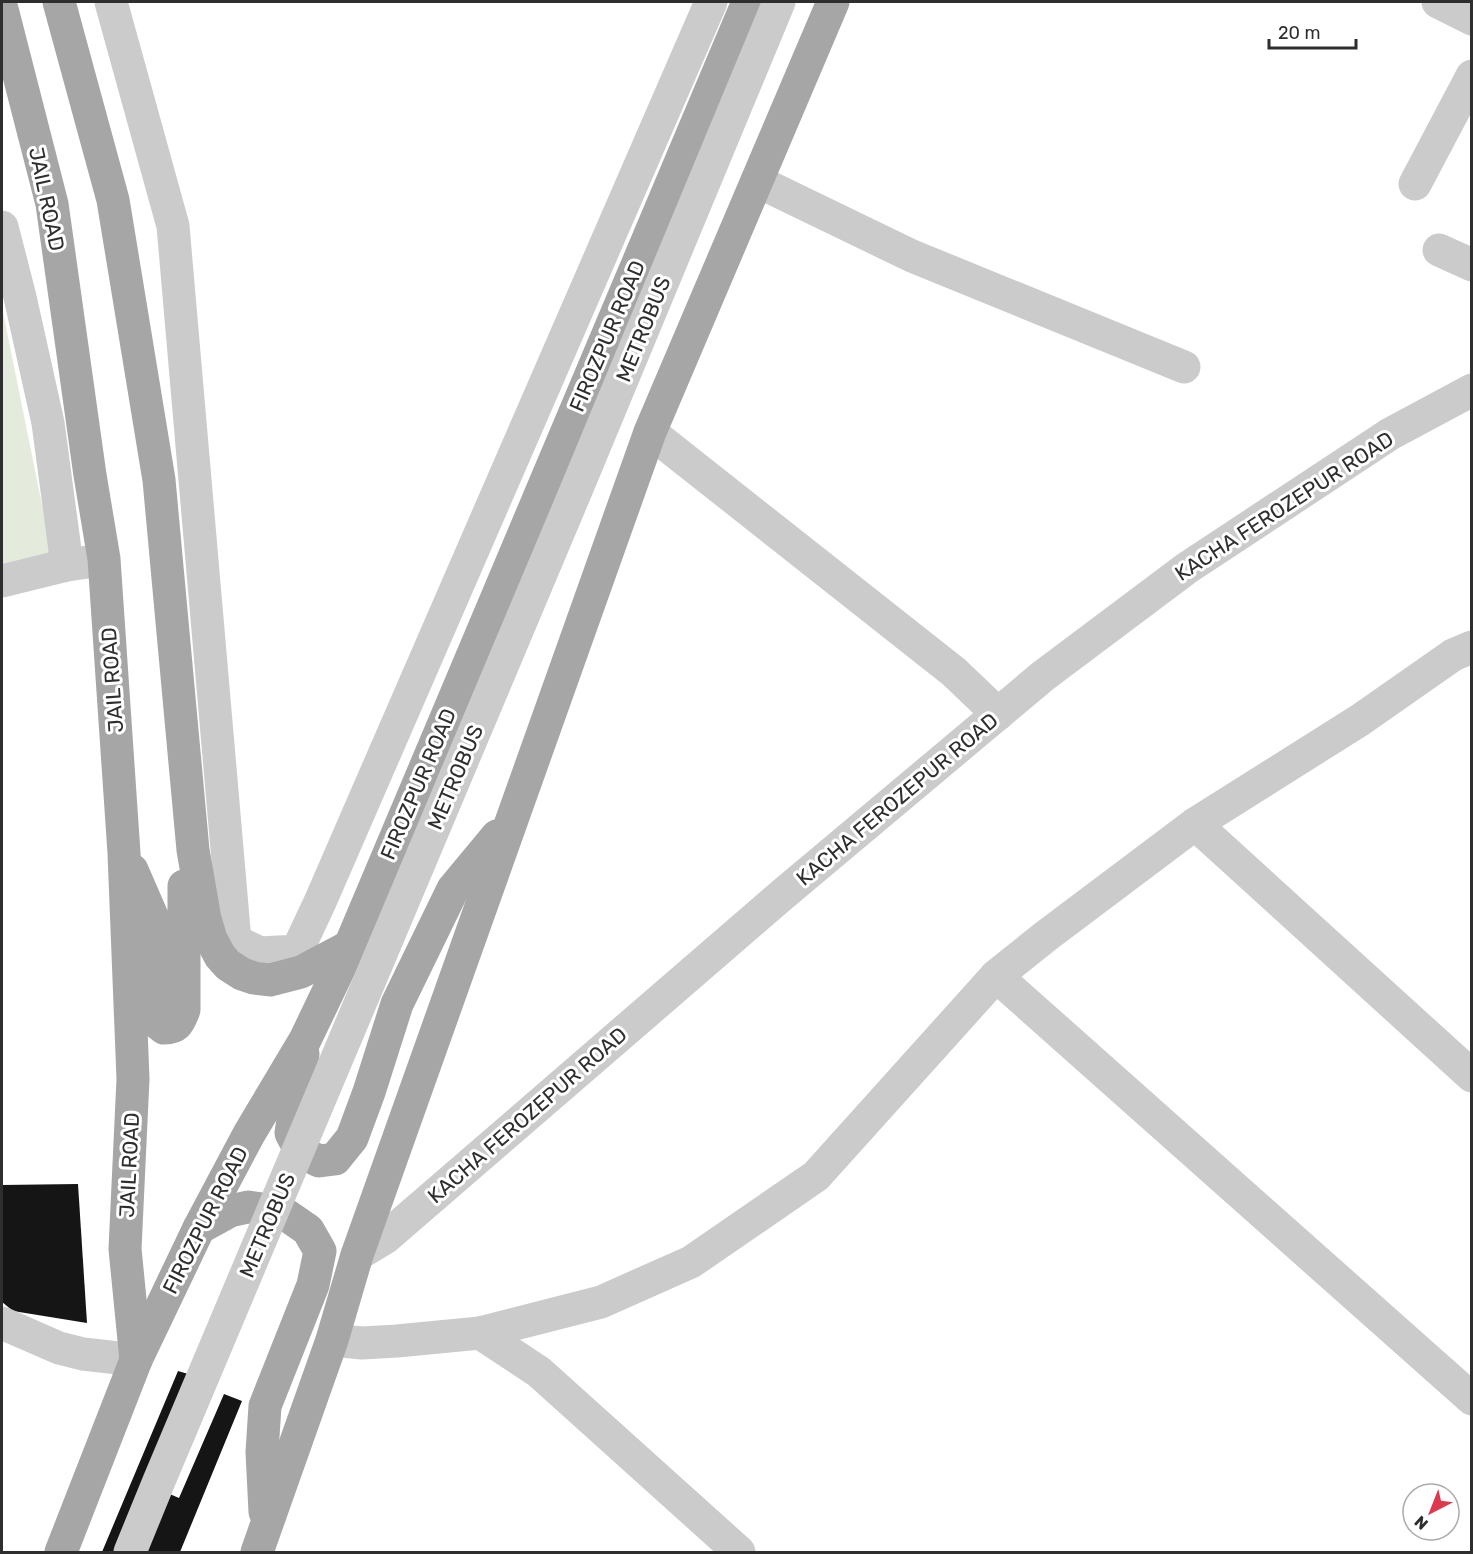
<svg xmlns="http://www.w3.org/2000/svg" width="1473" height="1554" font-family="Rubik,sans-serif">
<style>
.green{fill:#e5ebdc}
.building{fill:#151515}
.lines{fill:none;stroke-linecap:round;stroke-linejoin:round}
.minor{stroke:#cbcbcb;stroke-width:33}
.major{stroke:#a6a6a6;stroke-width:33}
.minor-bridge{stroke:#cbcbcb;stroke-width:33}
.labels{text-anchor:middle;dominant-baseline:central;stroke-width:6;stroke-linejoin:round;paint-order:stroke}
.street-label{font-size:21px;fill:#2e2e2e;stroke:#fff}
</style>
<rect width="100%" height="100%" fill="#fff"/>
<path class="green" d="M2,307l51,252 -51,13z"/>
<g class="building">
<path d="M78,1184l9,139 -74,-12 -11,-9v-117z"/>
<path d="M178,1371l17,5 -44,110 28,12 45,-104 18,7 -62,151h-78z"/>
</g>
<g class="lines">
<g class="minor">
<path d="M111,2l62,224 62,715 25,12 37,-2 23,-49 391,-900"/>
<path d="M1438,2l34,17"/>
<path d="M757,181l155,75 272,111"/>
<path d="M1415,184l57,-108"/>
<path d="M2,227l18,70 28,126 19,142"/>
<path d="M1439,250l33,15"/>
<path d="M650,432l304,240 44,42"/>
<path d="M2,581l65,-16 21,-3"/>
<path d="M1195,824l277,252"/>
<path d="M996,976l476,423"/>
<path d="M357,1255l28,-17 397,-343 261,-219 144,-108 203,-134 82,-44"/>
<path d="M2,1323l57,25 24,6 53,6"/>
<path d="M480,1333l59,39 200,180"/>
<path d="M332,1340l30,3 35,-2 83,-8 121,-31 90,-40 125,-86 180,-200 50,-40 149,-112 165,-104 93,-65 19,-8"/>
</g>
<g class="major">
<path d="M59,2l54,198 46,280 34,370 12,69 6,20 9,17 8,9 14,9 12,4 16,2 31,-8 49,-26"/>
<path d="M2,9l50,195 38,271 14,84 20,294 9,226 -8,170 11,111"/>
<path d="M132,870l23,53 1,89 3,12 5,4c14,0 15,-6 20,-18v-124"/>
<path d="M303,1054l-12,79 10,19 18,9 16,-2 17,-21 17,-46 28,-88 56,-115 44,-53"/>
<path d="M199,1228l31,-17 18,-4 34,5 26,18 12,21 -7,34 -48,121 -3,46 3,60"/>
<path d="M61,1552l75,-192 63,-132 50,-94 56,-94 45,-94 398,-944"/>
<path d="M257,1552l75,-212 25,-85 293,-823 183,-430"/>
</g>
<path class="minor-bridge" d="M130,1552l29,-71 416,-988 204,-491"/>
</g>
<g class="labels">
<g class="street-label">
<text transform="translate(47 199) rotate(78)">JAIL ROAD</text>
<text transform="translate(643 329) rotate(-68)">METROBUS</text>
<text transform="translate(607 336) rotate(-67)">FIROZPUR ROAD</text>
<text transform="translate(1284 506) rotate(-33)">KACHA FEROZEPUR ROAD</text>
<text transform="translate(112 680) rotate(-94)">JAIL ROAD</text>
<text transform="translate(455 777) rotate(-67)">METROBUS</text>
<text transform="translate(418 784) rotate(-67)">FIROZPUR ROAD</text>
<text transform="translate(897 799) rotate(-40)">KACHA FEROZEPUR ROAD</text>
<text transform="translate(527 1115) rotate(-41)">KACHA FEROZEPUR ROAD</text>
<text transform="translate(129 1165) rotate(-87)">JAIL ROAD</text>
<text transform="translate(205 1220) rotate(-63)">FIROZPUR ROAD</text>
<text transform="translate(267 1225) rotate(-67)">METROBUS</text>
</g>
</g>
<rect width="1473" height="1554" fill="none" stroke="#2e2e2e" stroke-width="6"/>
<g transform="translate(1431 1512) rotate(222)"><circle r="28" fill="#ffffff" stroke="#ababab" stroke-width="1.5"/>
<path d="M0-4.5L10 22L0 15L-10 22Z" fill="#dd384e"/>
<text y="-9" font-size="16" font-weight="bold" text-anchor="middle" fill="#2e2e2e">N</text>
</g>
<path d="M1269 39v9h87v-9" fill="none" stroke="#2e2e2e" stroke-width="3"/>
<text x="1278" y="39" font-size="18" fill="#2e2e2e" stroke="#ffffff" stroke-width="4.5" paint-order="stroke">20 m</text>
</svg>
